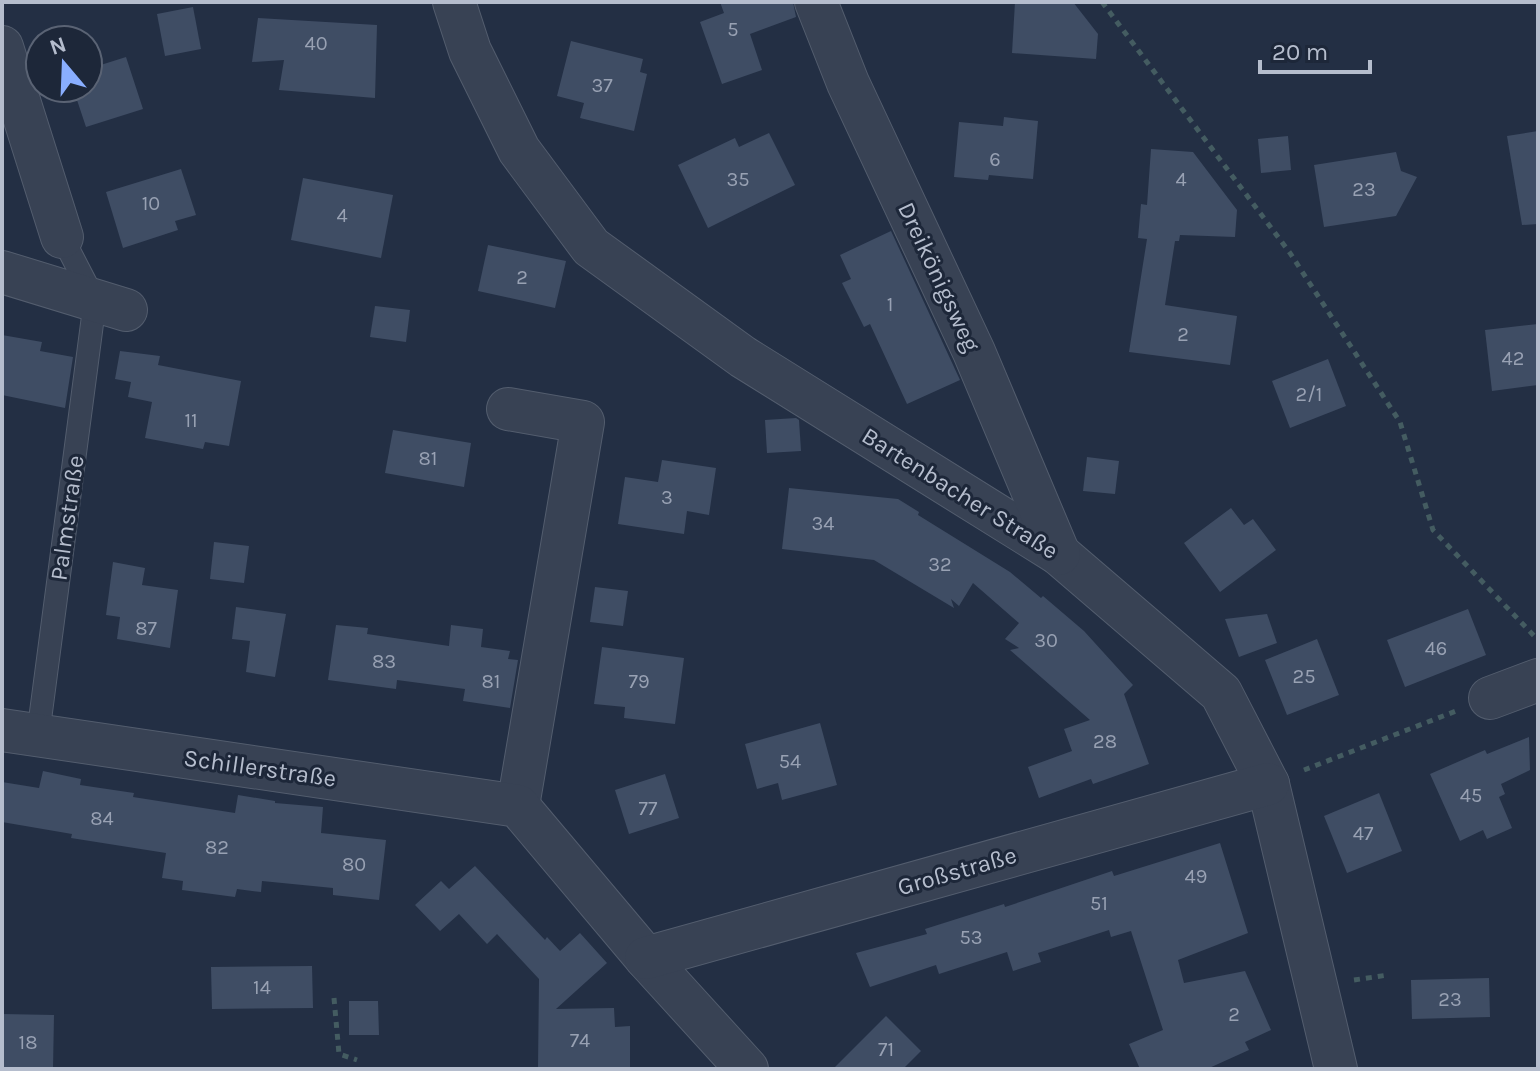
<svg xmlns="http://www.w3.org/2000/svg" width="1540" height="1071" font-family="Karla,sans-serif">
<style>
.building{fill:#3f4d64}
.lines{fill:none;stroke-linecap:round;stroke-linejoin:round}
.lane-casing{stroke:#535d6e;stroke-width:24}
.street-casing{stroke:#535d6e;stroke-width:44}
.path{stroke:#445c61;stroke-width:5;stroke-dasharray:6 6;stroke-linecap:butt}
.lane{stroke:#384254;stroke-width:22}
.street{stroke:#384254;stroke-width:42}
.labels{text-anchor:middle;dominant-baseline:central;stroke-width:6;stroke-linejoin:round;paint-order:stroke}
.number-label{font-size:20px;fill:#98a1b3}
.street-label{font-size:24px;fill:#b5bdcd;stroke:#1d2739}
</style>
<rect width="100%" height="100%" fill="#232f44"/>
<g class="building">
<path d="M720,2h73l3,15 -46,17 12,36 -40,14 -22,-62 24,-9z"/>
<path d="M1015,2h58l25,32 -2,25 -84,-6z"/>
<path d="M193,7l8,42 -36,7 -8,-42z"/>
<path d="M258,18l119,7 -2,73 -96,-8 5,-30 -32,2z"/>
<path d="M571,41l72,18 -3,13 7,2 -13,57 -54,-13 4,-15 -27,-7z"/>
<path d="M126,57l17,52 -57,18 -13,-39h15v-19z"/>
<path d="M1004,117l34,4 -5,58 -44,-4 -1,5 -34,-3 5,-55 44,4z"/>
<path d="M1538,131v93l-16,1 -15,-89z"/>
<path d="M769,133l26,52 -87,43 -30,-63 57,-27 4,9z"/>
<path d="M1288,136l3,34 -30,3 -3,-34z"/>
<path d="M1151,149l42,3 44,58 -2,27 -55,-2 -1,6h-4l-10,64 72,11 -7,49 -101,-13 18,-113 -9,-1 3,-34 6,1z"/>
<path d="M1396,152l5,19 16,6 -21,39 -72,11 -10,-62z"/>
<path d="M181,169l15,46 -21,6 3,9 -55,18 -17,-56z"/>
<path d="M303,178l90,17 -12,63 -90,-18z"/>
<path d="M891,231l69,149 -53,24 -37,-80 -6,3 -22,-44 9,-4 -11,-24z"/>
<path d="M488,245l78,16 -11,47 -77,-17z"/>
<path d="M375,306l35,4 -4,32 -36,-5z"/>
<path d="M1538,324v61l-46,6 -7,-61z"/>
<path d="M2,335l40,7 -2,9 33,6 -8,51 -63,-13z"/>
<path d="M120,351l40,5 -2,9 83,16 -12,65 -24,-4 -2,7 -58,-11 7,-36 -24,-5 3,-15 -16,-3z"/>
<path d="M1328,359l18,47 -56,22 -18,-47z"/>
<path d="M796,418l3,2 2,31 -34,2 -2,-33z"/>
<path d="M393,430l78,13 -7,44 -79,-14z"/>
<path d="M1087,457l32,4 -4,33 -32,-3z"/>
<path d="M662,460l54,8 -7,47 -22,-4 -3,23 -66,-10 7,-47 33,5z"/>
<path d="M789,488l109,11 21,13 -1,3 92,57 31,26 2,-2 41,35 49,54 -9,9 25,70 -56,20 -2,-5 -52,19 -11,-31 44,-16 -8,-22 26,-9 -80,-70 9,-2 -14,-9 14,-16 -46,-40 -14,23 -8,-7 3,9 -80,-48 -92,-11z"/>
<path d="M1231,508l13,17 9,-6 23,31 -56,42 -36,-49z"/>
<path d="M214,542l35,4 -5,37 -34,-4z"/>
<path d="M113,562l32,6 -3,17 36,5 -8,58 -53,-9 3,-22 -14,-2z"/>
<path d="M595,587l33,4 -5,35 -33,-4z"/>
<path d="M236,607l50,7 -11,63 -29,-5 4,-31 -18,-2z"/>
<path d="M1468,609l18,46 -81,32 -18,-47z"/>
<path d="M1267,614l10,29 -38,14 -14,-38z"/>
<path d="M336,625l32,3 -1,6 82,12 2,-21 32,4 -2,18 29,4 -2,8 10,1 -8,48 -47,-7 2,-12 -68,-9 -1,9 -68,-9z"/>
<path d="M1317,639l22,56 -52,20 -22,-55z"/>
<path d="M602,647l82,11 -9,66 -51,-6 1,-11 -31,-3z"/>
<path d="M820,723l17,62 -55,15 -4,-17 -21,6 -12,-45z"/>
<path d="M1529,737l1,33 -29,14 4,10 -6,3 13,31 -25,11 -4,-9 -23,11 -30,-67 55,-24 2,4z"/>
<path d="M43,771l38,8 -1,6 54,8 -1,4 102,16 3,-18 37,6v2l48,4 -2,26 65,7 -7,60 -46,-5v-7l-71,-7 -1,11 -24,-3 -2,8 -53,-7 1,-9 -21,-3 4,-25 -95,-15 1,-4 -70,-12v-40l37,6z"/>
<path d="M665,774l14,44 -50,16 -14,-44z"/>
<path d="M1379,793l23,58 -55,22 -23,-57z"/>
<path d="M1220,843l28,90 -70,27 6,23 61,-12 26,59 -26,12 4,8 -42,19h-67l-11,-25 34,-14 -32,-99 -20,6 -2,-7 -71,23 3,9 -28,9 -6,-19 -68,22 -3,-9 -66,22 -14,-34 71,-19 -2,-5 79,-25 1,3 107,-36 2,5z"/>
<path d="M475,866l70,74 2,-3 13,14 20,-18 27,30 -51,46 58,-1 1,19 15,-1v43h-92l1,-90 -42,-45 -10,10 -28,-30 -19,17 -25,-26 26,-24 8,8z"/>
<path d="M312,966l1,42 -101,1 -1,-42z"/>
<path d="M1489,978l1,39 -78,2 -1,-39z"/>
<path d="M349,1001h29l1,34h-30z"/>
<path d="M2,1014l52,1 -1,54h-51z"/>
<path d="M886,1016l35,35 -18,18h-70z"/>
</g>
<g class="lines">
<defs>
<path id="lane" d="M38,735l57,-434 -33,-64"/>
<g id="street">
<path d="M454,2l16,49 49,99 72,97 152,110 316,197 162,139 47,91 68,285"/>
<path d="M816,2l32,81 126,269 85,202"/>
<path d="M2,47l60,190"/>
<path d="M2,272l124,38"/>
<path d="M508,409l75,13 -65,384"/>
<path d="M1490,698l48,-18"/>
<path d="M2,730l516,76 128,152 101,111"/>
<path d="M646,958l622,-174"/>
</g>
</defs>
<use href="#lane" class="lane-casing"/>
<use href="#street" class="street-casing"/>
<g class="path">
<path d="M1102,2l188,251 110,169 33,108 105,110"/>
<path d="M1304,770l152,-59"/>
<path d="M1354,980l34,-5"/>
<path d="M334,998l5,56 18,6"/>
</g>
<use href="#lane" class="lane"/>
<use href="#street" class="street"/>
</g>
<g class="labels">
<g class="number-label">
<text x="733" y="29">5</text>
<text x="316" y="43">40</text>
<text x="602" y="85">37</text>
<text x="995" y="159">6</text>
<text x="738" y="179">35</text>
<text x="1181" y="179">4</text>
<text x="1364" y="189">23</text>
<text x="151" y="203">10</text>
<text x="342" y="215">4</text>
<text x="522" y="277">2</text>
<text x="890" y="304">1</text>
<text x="1183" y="334">2</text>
<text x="1513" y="358">42</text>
<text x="1309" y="394">2/1</text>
<text x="191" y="420">11</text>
<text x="428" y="458">81</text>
<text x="667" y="497">3</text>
<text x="823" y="523">34</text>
<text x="940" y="564">32</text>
<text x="146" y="628">87</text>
<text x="1046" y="640">30</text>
<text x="1436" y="648">46</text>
<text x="384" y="661">83</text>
<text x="1304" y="676">25</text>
<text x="491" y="681">81</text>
<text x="639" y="681">79</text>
<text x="1105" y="741">28</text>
<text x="790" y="761">54</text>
<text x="1471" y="795">45</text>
<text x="648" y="808">77</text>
<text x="102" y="818">84</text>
<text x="1363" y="833">47</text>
<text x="217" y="847">82</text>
<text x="354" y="864">80</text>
<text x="1196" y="876">49</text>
<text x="1099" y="903">51</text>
<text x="971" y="937">53</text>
<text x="262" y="987">14</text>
<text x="1450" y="999">23</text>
<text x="1234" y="1014">2</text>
<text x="580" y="1040">74</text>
<text x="28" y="1042">18</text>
<text x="886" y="1049">71</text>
</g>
<g class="street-label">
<text transform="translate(939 277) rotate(65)">Dreikönigsweg</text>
<text transform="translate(960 493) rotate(32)">Bartenbacher Straße</text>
<text transform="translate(67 518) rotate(-82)">Palmstraße</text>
<text transform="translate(260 768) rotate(8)">Schillerstraße</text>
<text transform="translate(957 871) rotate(-16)">Großstraße</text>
</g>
</g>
<rect width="1540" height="1071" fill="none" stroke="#b5bdcd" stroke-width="8"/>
<g transform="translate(64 64) rotate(341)"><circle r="38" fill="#1d2739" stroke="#5a6374" stroke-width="2"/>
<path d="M0-6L14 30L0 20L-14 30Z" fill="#89aeff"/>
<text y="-12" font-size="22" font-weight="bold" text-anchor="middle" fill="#b5bdcd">N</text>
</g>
<path d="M1260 60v12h110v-12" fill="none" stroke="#b5bdcd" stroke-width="4"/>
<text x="1272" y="60" font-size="24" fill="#b5bdcd" stroke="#1d2739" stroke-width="6" paint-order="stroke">20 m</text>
</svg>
